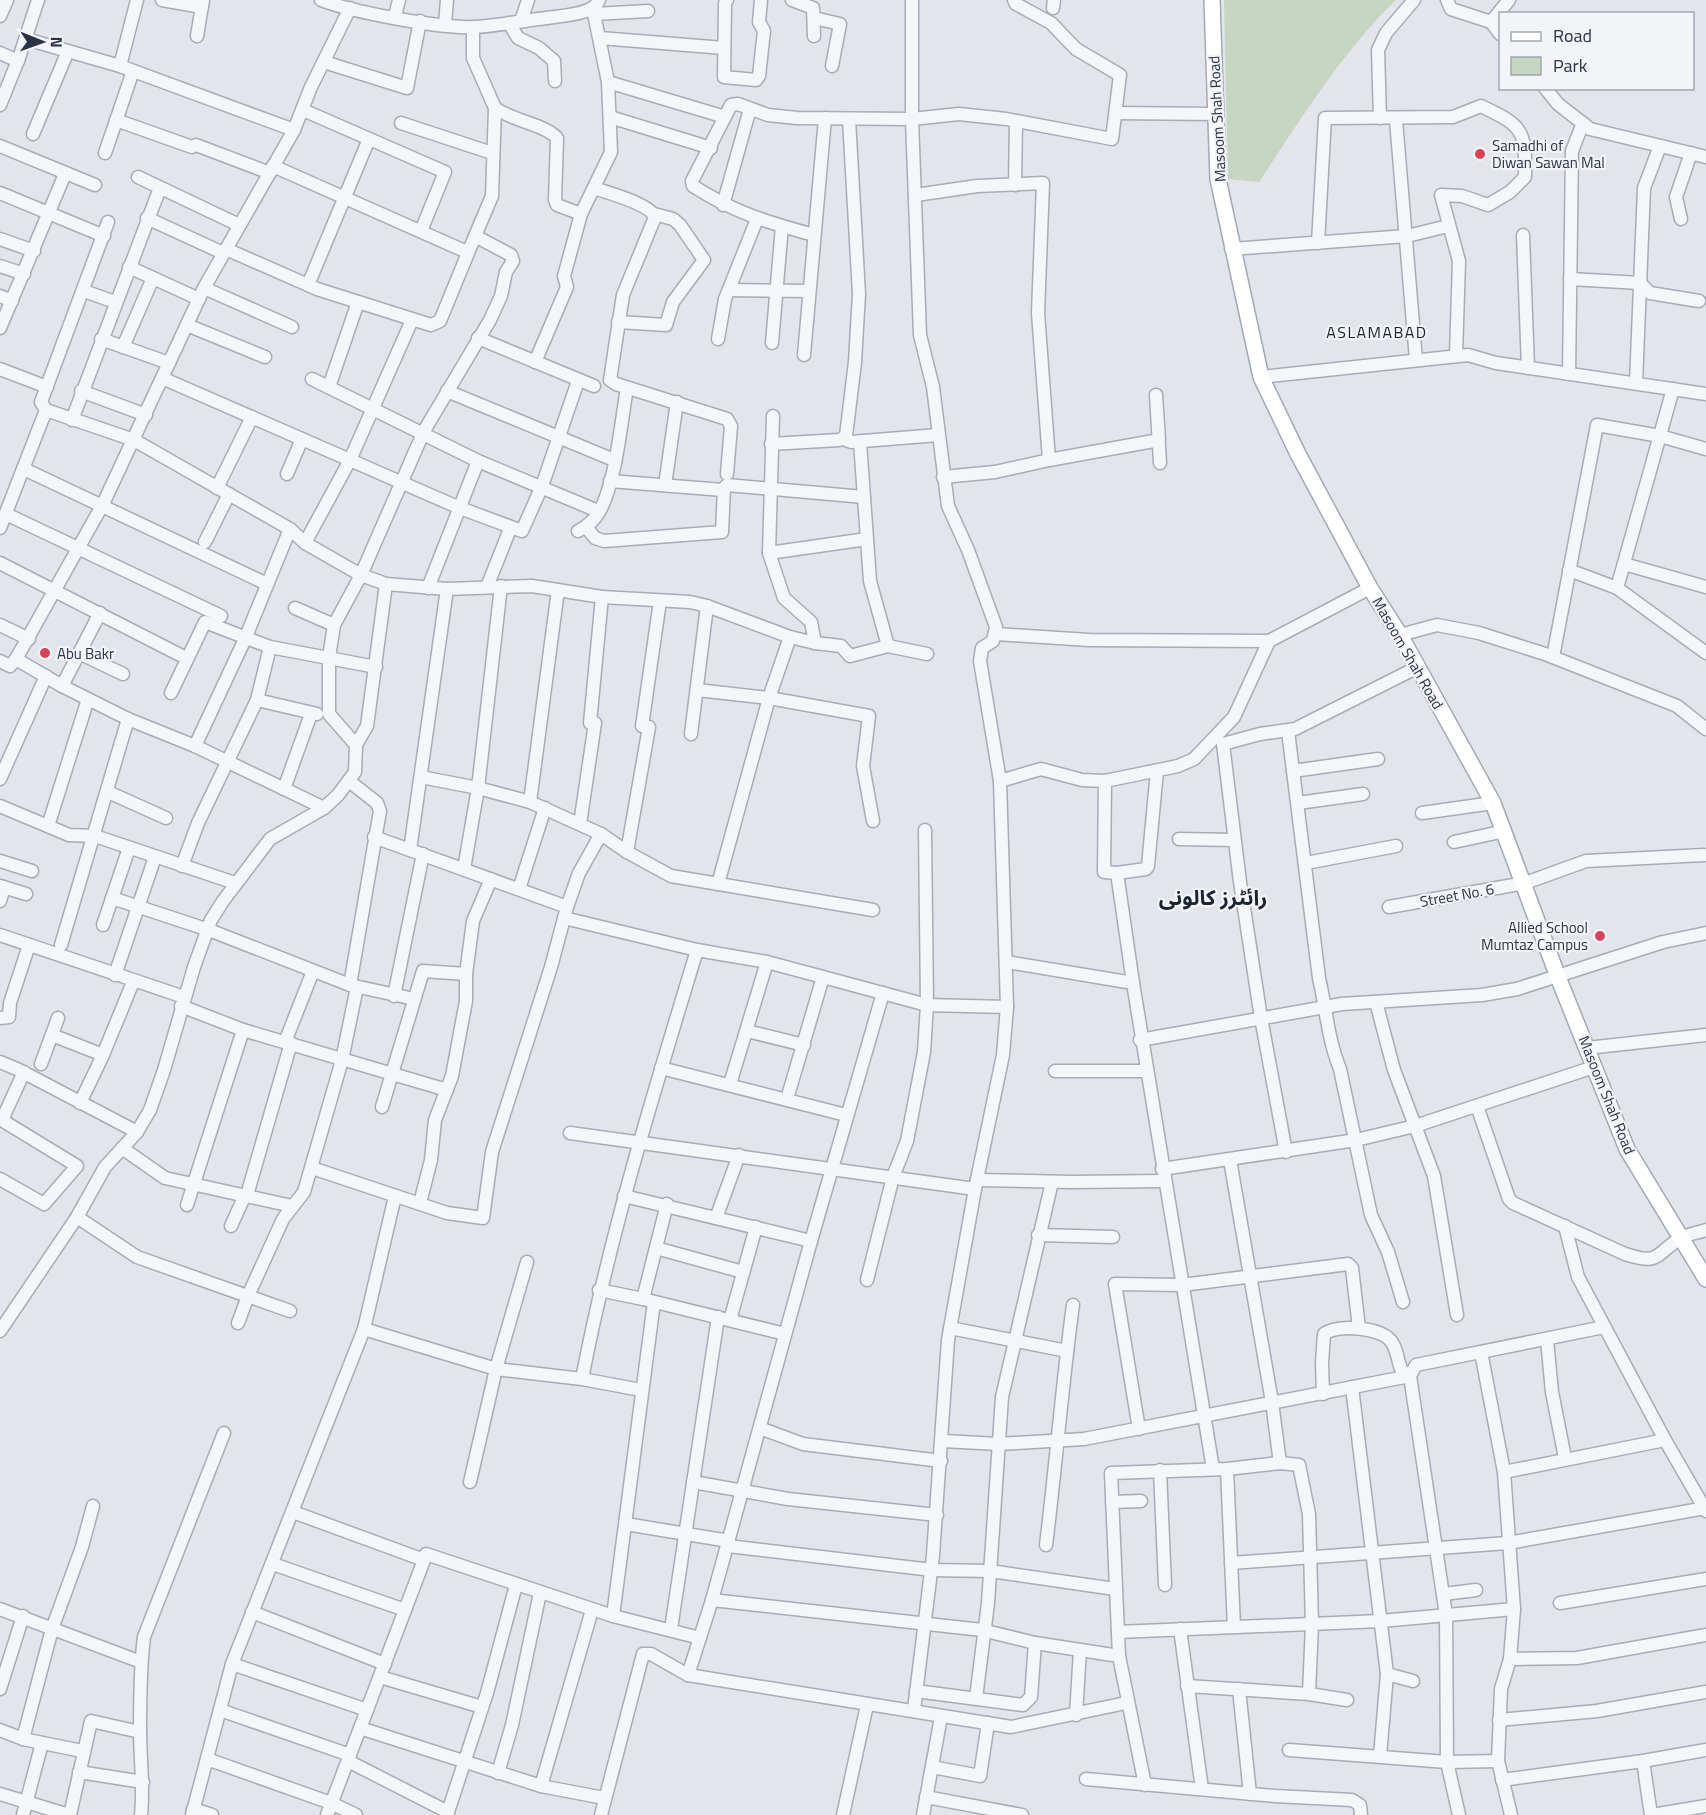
<svg xmlns="http://www.w3.org/2000/svg" width="1706" height="1815" font-family="'Titillium Web','Noto Sans Arabic',sans-serif">
<style>
.green{fill:#c7d5c3}
.lines{fill:none;stroke-linecap:round;stroke-linejoin:round}
.minor-casing{stroke:#a7acb6;stroke-width:15}
.major-casing{stroke:#a1a9b7;stroke-width:18}
.minor{stroke:#f5f6f9;stroke-width:12}
.major{stroke:#fff;stroke-width:15}
.poi-dot{fill:#d44358;stroke:#f2f4f8;stroke-width:2}
.labels{text-anchor:middle;dominant-baseline:central;stroke-width:4.5;stroke-linejoin:round;paint-order:stroke}
.street-label{font-size:15px;fill:#293344;stroke:#f2f4f8}
.poi-label{font-size:15px;fill:#293344;stroke:#f2f4f8;text-anchor:start}
.neighbourhood-label{font-size:16px;letter-spacing:1.5px;fill:#1b2434;stroke:#f2f4f8}
.district-label{font-size:21px;font-weight:bold;fill:#1b2434;stroke:#f2f4f8}
</style>
<rect width="100%" height="100%" fill="#e2e5eb"/>
<path class="green" d="M1224,0h172c-51,48 -98,123 -137,182l-31,-3z"/>
<g class="lines">
<defs>
<g id="minor">
<path d="M162,0l40,7"/>
<path d="M321,0c31,12 121,29 155,27 26,-2 52,-7 78,-10 13,-2 40,-3 45,-17"/>
<path d="M727,0l-2,3 -1,74 32,3 3,-4 5,-45 -5,-9 2,-22"/>
<path d="M792,0l21,8 1,28"/>
<path d="M912,0v119l8,216 13,52 15,119 20,44 28,77 -3,14 -11,7 -2,13 20,120 7,226 -4,48 -28,134 -27,151 -15,215 -19,155"/>
<path d="M1447,0l4,9 40,13 9,12"/>
<path d="M1053,8l1,-8"/>
<path d="M594,14l54,-3"/>
<path d="M0,16l7,-16"/>
<path d="M395,16l4,-16"/>
<path d="M814,18l26,6 -8,42"/>
<path d="M521,21l7,-21"/>
<path d="M1491,22l18,-22"/>
<path d="M509,23l9,15 21,10 15,13 1,20"/>
<path d="M445,24l2,-24"/>
<path d="M197,36l6,-36"/>
<path d="M600,38l124,10"/>
<path d="M26,39l94,27 174,64"/>
<path d="M0,53l18,8"/>
<path d="M324,62l83,26 13,-67"/>
<path d="M120,66l17,-66"/>
<path d="M608,82l117,35"/>
<path d="M1545,88l13,16 32,25 116,28"/>
<path d="M0,105l19,-47 19,-58"/>
<path d="M495,108c18,13 49,16 62,30l-2,62 2,5 24,9"/>
<path d="M303,110l142,62 -24,59"/>
<path d="M1116,113l99,1"/>
<path d="M610,117l101,31"/>
<path d="M1380,118l-2,-68 8,-17 28,-33"/>
<path d="M116,120l76,27 4,-2 74,28"/>
<path d="M1396,120l20,240"/>
<path d="M401,123l91,30"/>
<path d="M33,134l35,-83"/>
<path d="M0,146l95,39"/>
<path d="M105,153l28,-82"/>
<path d="M273,166l194,86"/>
<path d="M138,177l101,48"/>
<path d="M1015,185l1,-64"/>
<path d="M594,188c15,5 56,16 61,29l-32,78 -13,85 6,4 111,35 4,7 -4,48"/>
<path d="M0,193l104,43"/>
<path d="M916,195l61,-9 66,-3 -5,130 11,147 -54,12 -52,5"/>
<path d="M723,205l27,-96"/>
<path d="M147,218l76,35"/>
<path d="M1681,219l-5,-22 15,-44"/>
<path d="M108,222l-67,180 5,8 88,30 156,89 15,14 56,32 25,9 61,5 85,-3 70,11 88,5 17,4 83,31 25,6 26,3 9,10 38,-10 39,8"/>
<path d="M814,235c-45,-12 -81,-23 -121,-49l-1,-5 39,-76 7,-1 30,11 29,3 115,1 47,-5 47,5 106,20 8,-64 -44,-26 -25,-26 -35,-19 -2,-4"/>
<path d="M1523,235l5,133"/>
<path d="M0,239l34,12"/>
<path d="M1318,243l7,-125 128,-1 28,-11c42,20 45,24 44,71l-15,15 -22,13 -26,-9 -21,-1 18,66 -3,94"/>
<path d="M226,249l91,40 114,36 9,-4 35,-85"/>
<path d="M1231,249l176,-13 41,-10"/>
<path d="M0,266l24,8"/>
<path d="M129,267l70,32"/>
<path d="M1570,279l70,4 10,10 49,8"/>
<path d="M308,285l61,-146"/>
<path d="M204,288l88,39"/>
<path d="M729,290l80,1"/>
<path d="M84,291l31,11"/>
<path d="M0,296l12,5"/>
<path d="M618,322l48,3 7,-23 31,-42 -24,-35 -7,-6 -19,-5"/>
<path d="M187,325l78,32"/>
<path d="M0,328l65,-154"/>
<path d="M478,338l116,48"/>
<path d="M101,339l68,24"/>
<path d="M718,339l7,-40 32,-80"/>
<path d="M772,343l10,-117"/>
<path d="M123,347l30,-69"/>
<path d="M804,355l21,-237"/>
<path d="M535,362l32,-75 -3,-11 17,-62 30,-62 -3,-70 -15,-73"/>
<path d="M0,369l47,18"/>
<path d="M1569,374l3,-223 11,-28"/>
<path d="M1261,377l207,-22 28,8 210,31"/>
<path d="M162,378l298,130 62,23 20,-45 36,-105"/>
<path d="M312,379l166,82 120,50"/>
<path d="M1636,383l8,-195 16,-42"/>
<path d="M329,387l29,-85"/>
<path d="M81,391l65,24"/>
<path d="M447,391l167,69"/>
<path d="M773,416l-4,137 15,45 27,24 4,21"/>
<path d="M72,420l88,-232"/>
<path d="M843,439l8,3 87,-7"/>
<path d="M860,442l10,139 18,65"/>
<path d="M771,444l68,-4 7,-4 9,-74 4,-68 -10,-175"/>
<path d="M1049,460l110,-20 -3,-45 4,68"/>
<path d="M24,469l243,115"/>
<path d="M287,474l15,-35"/>
<path d="M610,481l113,9"/>
<path d="M665,485l12,-83"/>
<path d="M217,488l35,-71"/>
<path d="M6,514l215,102"/>
<path d="M586,527l9,11 9,3 118,-9 2,-44 3,-3 137,12"/>
<path d="M0,528l46,-118"/>
<path d="M578,531c8,-4 16,-10 21,-19 17,-29 22,-90 28,-124"/>
<path d="M205,542l24,-48"/>
<path d="M305,543l45,-83 62,-140"/>
<path d="M769,553l98,-14"/>
<path d="M0,563l186,95"/>
<path d="M1624,564l82,23"/>
<path d="M1569,570l48,18 89,65"/>
<path d="M487,587l23,-58"/>
<path d="M428,588l50,-127"/>
<path d="M1617,588l56,-199"/>
<path d="M295,608l39,17"/>
<path d="M0,625l29,14"/>
<path d="M996,634l93,6 180,1 101,-53"/>
<path d="M1400,635l37,-10 42,8 66,21 132,52 29,23"/>
<path d="M79,653l44,21"/>
<path d="M1553,657l44,-232 63,11 46,13"/>
<path d="M0,661l10,5 6,-7"/>
<path d="M62,686l38,-73"/>
<path d="M697,690l72,8 100,18 -6,50 10,55"/>
<path d="M171,693l34,-71 65,25 106,20"/>
<path d="M257,700l60,14"/>
<path d="M1288,731l31,247c7,30 9,62 21,91l31,146 17,37 15,50"/>
<path d="M691,734l16,-128"/>
<path d="M356,745l11,-19 19,-142"/>
<path d="M195,746l50,-107 45,-110"/>
<path d="M1293,771l85,-12"/>
<path d="M421,777l57,11 52,14 71,32 26,18 44,24 202,34"/>
<path d="M0,779l46,-103"/>
<path d="M349,781l28,22 3,8 -30,174"/>
<path d="M1000,781l41,-12 41,11 23,1 73,-15 16,-7 40,-42 35,-76"/>
<path d="M1105,781l-1,91 13,1 29,-4 2,-3 9,-95"/>
<path d="M284,789l27,-75"/>
<path d="M108,792l58,26"/>
<path d="M530,802l28,-212"/>
<path d="M1298,803l65,-9"/>
<path d="M0,806l69,29 26,1 140,47"/>
<path d="M324,808l-129,-62 -67,-27 -66,-33 -46,-27 87,-155 101,-216 90,-158 17,-43 39,-79"/>
<path d="M1422,813l71,-10"/>
<path d="M580,824l15,-101h-5l12,-126"/>
<path d="M48,826l40,-127"/>
<path d="M374,837l193,70"/>
<path d="M1179,839l55,1"/>
<path d="M1454,842l51,-11"/>
<path d="M410,850l37,-261"/>
<path d="M627,852l22,-125 -7,-1 18,-125"/>
<path d="M0,861l32,10"/>
<path d="M1306,863l90,-17"/>
<path d="M182,866l16,-43 59,-123 13,-53"/>
<path d="M464,869l14,-81 23,-202"/>
<path d="M1117,873l16,110"/>
<path d="M718,884l51,-186 21,-61"/>
<path d="M0,886l26,8"/>
<path d="M519,889l26,-81"/>
<path d="M112,898l97,32 141,55 64,14"/>
<path d="M0,901l4,-14"/>
<path d="M1389,907l136,-24 61,-22 118,-6"/>
<path d="M564,918l133,32 70,12 160,43 80,2"/>
<path d="M103,925l26,-77"/>
<path d="M0,935l184,62"/>
<path d="M61,945l67,-226"/>
<path d="M1007,962l126,21 80,486"/>
<path d="M115,975l40,-118"/>
<path d="M394,996l29,-142"/>
<path d="M1376,1002l18,68 40,106 23,139"/>
<path d="M181,1006l62,24 204,60"/>
<path d="M0,1018l9,-1 1,-14 19,-58"/>
<path d="M747,1031l57,14"/>
<path d="M52,1035l51,20"/>
<path d="M1140,1040l202,-36 140,-9 35,-6 146,-47 43,-9"/>
<path d="M285,1042l28,-71"/>
<path d="M1587,1048l119,-13"/>
<path d="M0,1062l17,7 120,63"/>
<path d="M41,1064l17,-46"/>
<path d="M661,1068l185,47"/>
<path d="M1055,1071h92"/>
<path d="M730,1084l37,-122"/>
<path d="M787,1099l36,-122"/>
<path d="M80,1103l23,-48 30,-73"/>
<path d="M1477,1106l32,93 4,4 112,51c34,11 29,2 54,-15 7,-5 19,-6 27,-9"/>
<path d="M382,1107l41,-136 43,3"/>
<path d="M0,1119l77,47 -33,38 -44,-25"/>
<path d="M2,1120l22,-48"/>
<path d="M570,1133l405,56"/>
<path d="M122,1148l43,30 127,28"/>
<path d="M1286,1152l-25,-134 -21,-136 -17,-138 37,-10 35,-5 123,-62"/>
<path d="M1230,1160l42,242 8,61"/>
<path d="M312,1168l135,45 36,5 9,-66 59,-185 16,-60 12,-34 22,-39"/>
<path d="M1162,1169l194,-29 59,-14 179,-59"/>
<path d="M977,1180l95,2 92,-1"/>
<path d="M247,1195l44,-152"/>
<path d="M624,1196l187,45"/>
<path d="M420,1203l11,-43 4,-40 17,-44 14,-75v-27l7,-53 18,-42"/>
<path d="M187,1205l56,-175"/>
<path d="M77,1217l60,40 153,54"/>
<path d="M716,1218l23,-63"/>
<path d="M231,1226l14,-31"/>
<path d="M1565,1226l13,51 87,163 41,71"/>
<path d="M1038,1235l75,2"/>
<path d="M656,1248l87,24"/>
<path d="M867,1280l26,-103 14,-36 17,-89 3,-47 -2,-175"/>
<path d="M599,1290l44,9 142,35"/>
<path d="M643,1299l24,-95"/>
<path d="M730,1320l26,-93"/>
<path d="M238,1323l10,-27 35,-77 21,-27 38,-132 15,-73"/>
<path d="M950,1328l117,23"/>
<path d="M364,1329l132,40 86,10 59,11"/>
<path d="M0,1331l77,-114 28,-50 32,-35 13,-22 14,-40 30,-103 17,-47 12,-19 47,-62 54,-31 14,-13 17,-23 1,-27 -27,-31v-57l5,-32 27,-50 63,-144 66,-111 11,-24 5,-24 7,-11 -2,-6 -36,-19 17,-40 3,-88 -22,-50v-31"/>
<path d="M1547,1340l5,52 13,66"/>
<path d="M1481,1352l23,120 10,137 -4,50 -9,30 -3,72 13,54"/>
<path d="M582,1379c28,-146 72,-287 115,-429"/>
<path d="M1352,1387l35,287 -7,82"/>
<path d="M1323,1394l-1,-31 2,-29c13,-10 56,-7 67,7 7,9 6,20 11,30l8,5"/>
<path d="M760,1428l43,16 138,17"/>
<path d="M1139,1429l-24,-145 67,1 166,-21 4,4 7,60"/>
<path d="M943,1441l56,3 85,-5 326,-63"/>
<path d="M1227,1469l7,158"/>
<path d="M1160,1470l5,115"/>
<path d="M1504,1472l161,-32"/>
<path d="M470,1482l26,-113 31,-107"/>
<path d="M693,1482l95,17 149,16"/>
<path d="M1112,1502l29,-1"/>
<path d="M293,1512l131,48 2,-6 187,62 41,-314"/>
<path d="M626,1524l103,17"/>
<path d="M1046,1545c10,-80 16,-160 27,-240"/>
<path d="M728,1546l204,24 58,1 125,18"/>
<path d="M1231,1563l277,-20 198,-35"/>
<path d="M273,1564l132,46"/>
<path d="M1444,1594l32,-4"/>
<path d="M712,1600l270,30 53,13 84,13"/>
<path d="M1560,1603l146,-24"/>
<path d="M0,1609l141,53"/>
<path d="M592,1610l-51,176 63,12"/>
<path d="M252,1612l133,52"/>
<path d="M613,1616l87,22"/>
<path d="M671,1629l47,-312"/>
<path d="M1180,1629l22,160"/>
<path d="M1118,1632l263,-11 133,-12"/>
<path d="M1510,1659l67,-1 129,-23"/>
<path d="M232,1664l135,46"/>
<path d="M1387,1674l26,7"/>
<path d="M688,1675l24,-75 99,-359 72,-248"/>
<path d="M380,1677l102,30"/>
<path d="M1187,1686l122,8 38,6"/>
<path d="M0,1689l23,-73"/>
<path d="M1239,1689l11,105"/>
<path d="M916,1691l107,14 8,-8 4,-54"/>
<path d="M976,1698l12,-95 14,-206 50,-215"/>
<path d="M220,1710l130,45"/>
<path d="M1076,1715l4,-65"/>
<path d="M1499,1720l98,-9 109,-19"/>
<path d="M360,1728l181,58"/>
<path d="M0,1730l23,9 59,12"/>
<path d="M23,1739l29,-110 30,-82 11,-41"/>
<path d="M1289,1750l158,12 51,-1"/>
<path d="M207,1759l124,44 25,12"/>
<path d="M348,1761l100,51"/>
<path d="M1643,1761l8,54"/>
<path d="M932,1767l48,9 8,-53"/>
<path d="M79,1772l64,10"/>
<path d="M498,1773l14,-48 28,-132"/>
<path d="M1086,1779l189,17 77,4 8,5 1,10"/>
<path d="M1502,1780l141,-19 63,-11"/>
<path d="M1145,1785l-26,-129 -8,-183 116,-4 53,-6 19,2 10,49 3,110 -3,70"/>
<path d="M0,1794l69,21"/>
<path d="M926,1797l96,18"/>
<path d="M193,1809l19,6"/>
<path d="M23,1815l19,-72"/>
<path d="M70,1815l21,-94 49,11"/>
<path d="M141,1815c3,-29 -1,-56 -1,-85 0,-31 0,-62 4,-93l80,-204"/>
<path d="M192,1815l40,-151 132,-335 31,-133"/>
<path d="M327,1815l97,-255"/>
<path d="M447,1815l40,-122 29,-108"/>
<path d="M601,1815l42,-161h8l37,21 323,52 115,-24"/>
<path d="M843,1815l24,-110"/>
<path d="M923,1815l18,-98"/>
<path d="M1459,1815l-12,-53 -1,-147 -36,-239 6,-11 188,-38"/>
<path d="M1652,1815l54,-9"/>
</g>
<path id="major" d="M1212,0l6,179 43,198 37,77 72,134 30,47 93,168 65,174 69,172 79,130"/>
</defs>
<use href="#minor" class="minor-casing"/>
<use href="#major" class="major-casing"/>
<use href="#minor" class="minor"/>
<use href="#major" class="major"/>
</g>
<g class="poi-dot">
<circle cx="1480" cy="154" r="6"/>
<circle cx="45" cy="653" r="6"/>
<circle cx="1600" cy="936" r="6"/>
</g>
<g class="labels">
<g class="street-label">
<text transform="translate(1217 119) rotate(-93)">Masoom Shah Road</text>
<text transform="translate(1408 653) rotate(60)">Masoom Shah Road</text>
<text transform="translate(1457 895) rotate(-10)">Street No. 6</text>
<text transform="translate(1607 1095) rotate(68)">Masoom Shah Road</text>
</g>
<g class="poi-label">
<text x="1492" y="145">Samadhi of<tspan x="1492" dy="17">Diwan Sawan Mal</tspan></text>
<text x="57" y="653">Abu Bakr</text>
<text x="1588" y="927" text-anchor="end">Allied School<tspan x="1588" dy="17">Mumtaz Campus</tspan></text>
</g>
<g class="neighbourhood-label">
<text x="1377" y="332">ASLAMABAD</text>
</g>
<g class="district-label">
<text x="1213" y="897">رائٹرز کالونی</text>
</g>
</g>
<rect x="1499" y="12" width="195" height="78" fill="#f2f4f8" stroke="#a2a7b0" stroke-width="1.5"/>
<rect x="1511" y="32" width="30" height="9" fill="#ffffff" stroke="#a2a7b0" stroke-width="1.5"/>
<text x="1553" y="42" font-size="18" fill="#293344">Road</text>
<rect x="1511" y="57" width="30" height="18" fill="#c7d5c3" stroke="#a2a7b0" stroke-width="1.5"/>
<text x="1553" y="72" font-size="18" fill="#293344">Park</text>
<g transform="translate(42 42) rotate(91)" stroke="#f2f4f8" stroke-width="4.5" paint-order="stroke">
<path d="M0-4.5L10 22L0 15L-10 22Z" fill="#293344"/>
<text y="-9" font-size="16" font-weight="bold" text-anchor="middle" fill="#293344">N</text>
</g>
</svg>
